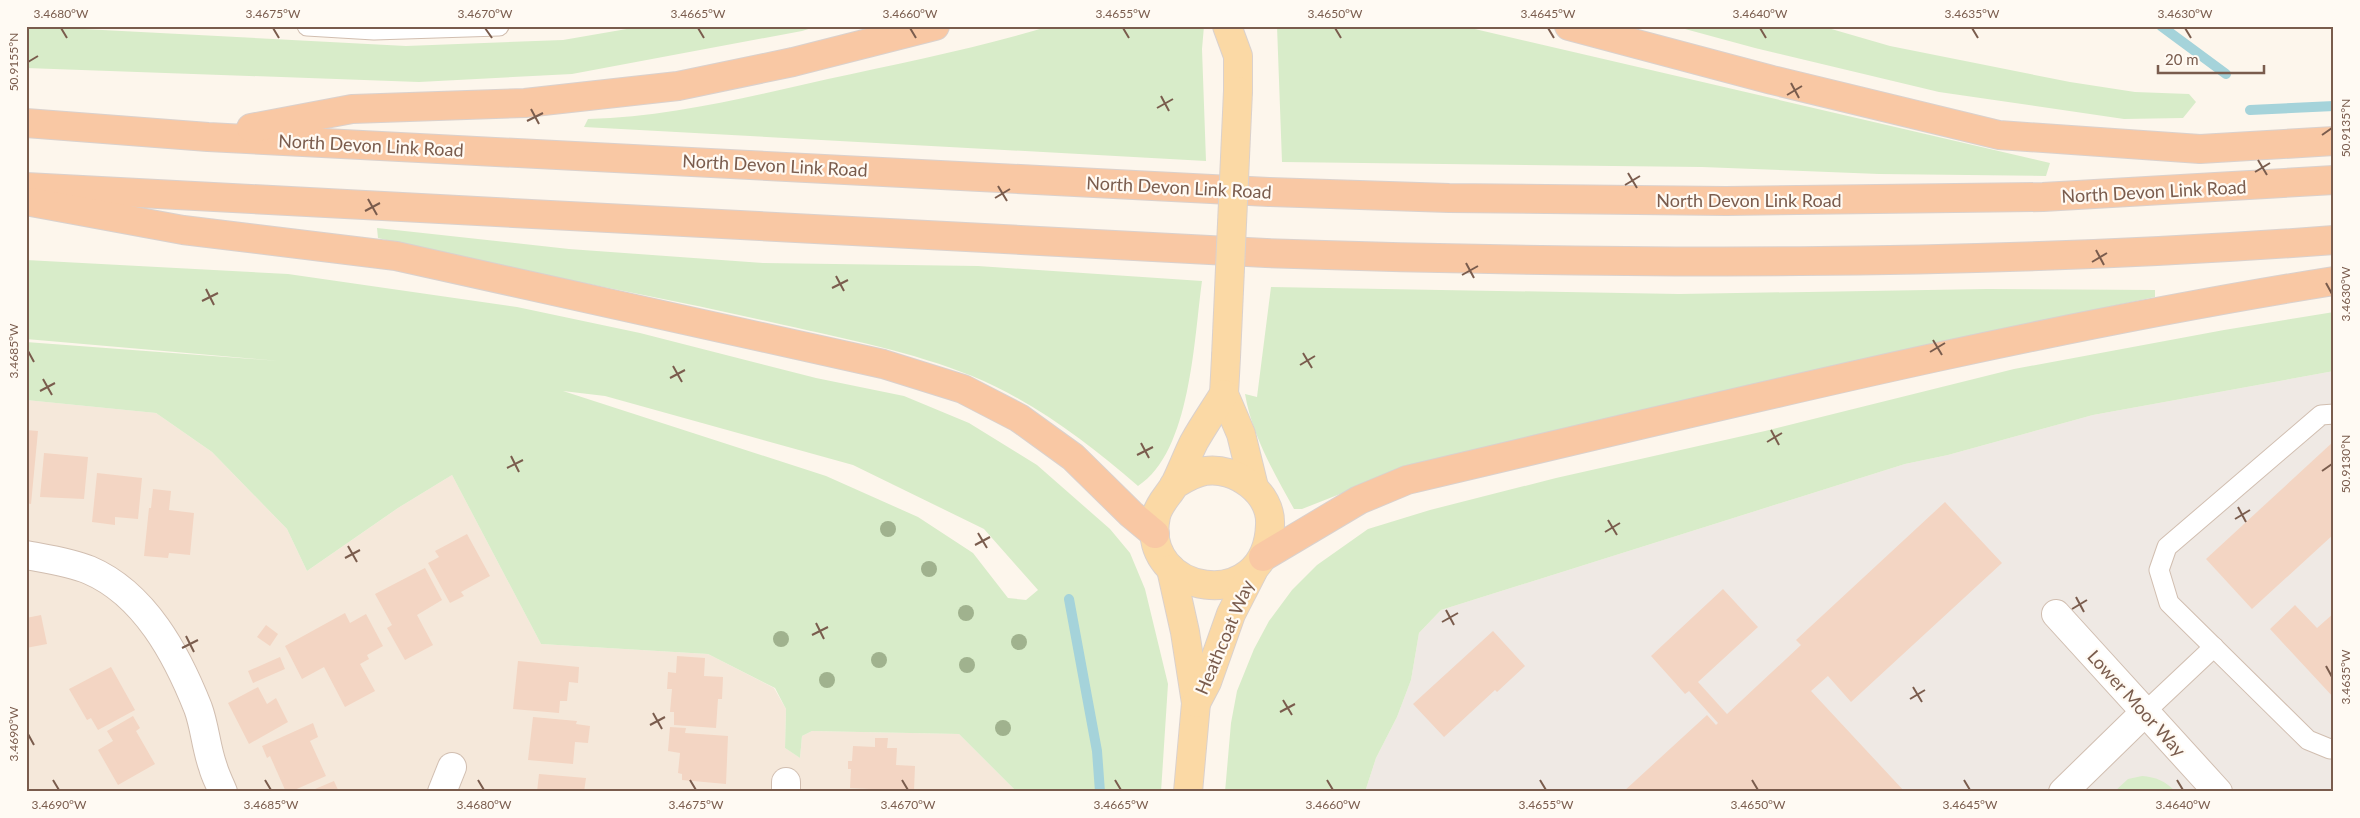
<svg xmlns="http://www.w3.org/2000/svg" width="2360" height="818" font-family="Lato,sans-serif">
<style>
.residential{fill:#f5e8da}
.industrial{fill:#efe9e4}
.green{fill:#d8ecc9;fill-rule:evenodd}
.lines{fill:none;stroke-linecap:round;stroke-linejoin:round}
.stream{stroke:#a5d3da;stroke-width:10}
.building{fill:#f3d5c3}
.service-casing{stroke:#d1beb0;stroke-width:21}
.minor-casing{stroke:#d1beb0;stroke-width:30}
.primary-casing{stroke:#dad1cd;stroke-width:30}
.trunk-casing{stroke:#dad1cd;stroke-width:30}
.service{stroke:#fff;stroke-width:19}
.minor{stroke:#fff;stroke-width:28}
.primary{stroke:#fbd9a5;stroke-width:28}
.trunk{stroke:#f9c8a4;stroke-width:28}
.primary-bridge-casing{stroke:#dad1cd;stroke-width:30;stroke-linecap:butt}
.primary-bridge{stroke:#fbd9a5;stroke-width:28}
.tree{fill:#a0b28e}
.ticks{fill:none;stroke:#7a5c4d;stroke-width:2}
.labels{text-anchor:middle;dominant-baseline:central;stroke-width:4.5;stroke-linejoin:round;paint-order:stroke}
.street-label{font-size:18px;fill:#7a5c4d;stroke:#fffaf3}
.neatline{fill:none;stroke:#7a5c4d;stroke-width:2}
.ticks-label{font-size:12px;text-anchor:middle;fill:#7a5c4d}
</style>
<rect width="100%" height="100%" fill="#fdf6ec"/>
<path class="residential" d="M26,400l130,13 56,39 75,77 20,42 91,-63 54,-33 89,169 167,10 66,34 12,21 -1,39 15,10 2,-22 10,-5 147,3 58,58h-991z"/>
<path class="industrial" d="M2334,371v421h-969l11,-34 21,-41 14,-37 8,-47 22,-23 464,-146 43,-9 145,-40z"/>
<g class="green">
<path d="M26,26l380,20 157,-6 81,-14h174l-16,5 -230,43 -153,8 -393,-14z"/>
<path d="M1050,26h154l-2,23 4,112 -622,-34 4,-8c81,-2 161,-22 240,-40 74,-16 149,-31 222,-53z"/>
<path d="M1277,26h185l588,137 -4,13 -167,-2 -177,-7 -420,-5z"/>
<path d="M1674,26h147l69,20 180,36 65,10 54,2 7,8 -13,16 -59,1 -185,-27 -184,-44z"/>
<path d="M377,228l192,21 194,14 215,3 224,15c-8,57 -11,171 -64,205 -50,-43 -105,-85 -166,-110 -59,-24 -126,-37 -188,-51 -135,-31 -272,-54 -406,-87z"/>
<path d="M26,260l262,14 229,33 123,26 176,45 88,18 65,27 68,42 73,64 20,24 15,36 23,95 -7,108h-144l-58,-58 -147,-3 -10,5 -2,22 -15,-10 1,-39 -11,-21 -67,-34 -167,-10 -89,-169 -54,33 -91,63 -20,-42 -75,-77 -56,-39 -130,-13v-58l253,19 -253,-22zM563,391l42,5 248,69 131,64 54,61 -12,10 -18,-2 -35,-45 -55,-36 -92,-41z"/>
<path d="M1271,287l408,7 308,-5 168,1v7l-256,54 -498,119 -99,39h-8c-20,-36 -42,-74 -49,-115l12,3z"/>
<path d="M2334,312v59l-241,44 -145,40 -43,9 -464,146 -22,23 -8,47 -14,37 -21,41 -11,34h-140l6,-69 6,-32 17,-42 15,-28 23,-31 25,-25 51,-36 62,-19 126,-32 209,-47 249,-62 210,-39z"/>
<path d="M2142,776c14,1 23,5 34,16h-62l14,-13z"/>
</g>
<g class="lines">
<g class="stream">
<path d="M2161,26l65,48"/>
<path d="M2250,110l84,-4"/>
<path d="M1069,599l28,152 3,41"/>
</g>
</g>
<g class="building">
<path d="M26,430l12,1 -7,73 -5,-1z"/>
<path d="M2334,441v93l-82,75 -46,-50z"/>
<path d="M44,453l44,4 -4,42 -44,-2z"/>
<path d="M97,473l45,5 -4,41 -23,-2v8l-23,-3z"/>
<path d="M153,489l18,2 -2,19 25,3 -4,42 -21,-2 -1,5 -24,-2 5,-48h2z"/>
<path d="M1945,502l57,61 -151,139 -23,-26 -17,15 94,101h-282l84,-77 9,10 2,-2 -29,-32 -4,3 -34,-38 72,-67 35,38 -60,55 29,32 74,-69 -5,-5z"/>
<path d="M467,534l23,42 -29,16 3,4 -14,7 -22,-40 11,-6 -4,-6z"/>
<path d="M425,568l17,32 -25,15 16,30 -28,15 -18,-32 5,-3 -17,-31z"/>
<path d="M2295,605l22,23 17,-15v85l-64,-69z"/>
<path d="M345,613l5,10 16,-9 17,32 -16,9 2,4 -9,5 15,27 -30,16 -21,-40 -22,12 -17,-33z"/>
<path d="M41,615l6,29 -21,4v-30z"/>
<path d="M266,625l12,9 -8,12 -13,-9z"/>
<path d="M1493,631l32,35 -28,26 -2,-2 -51,47 -31,-33z"/>
<path d="M677,656l28,2 -1,18 19,1 -1,22h-4l-2,29 -42,-3v-13h-4l2,-23h-5l1,-17 8,1z"/>
<path d="M280,657l5,12 -32,14 -5,-12z"/>
<path d="M518,661l61,6 -1,16 -9,-1 -2,19h-7l-1,12 -46,-4z"/>
<path d="M111,667l24,43 -37,20 -7,-12 -4,2 -18,-31z"/>
<path d="M258,687l9,17 9,-6 12,24 -39,22 -21,-41z"/>
<path d="M133,716l7,12 -4,3 19,33 -37,21 -20,-35 15,-9 -6,-10z"/>
<path d="M533,717l44,4 -1,3 14,2 -2,17 -13,-1 -2,22 -45,-4z"/>
<path d="M313,723l5,14 -8,4 16,35 -36,16h-4l-16,-36 -3,2 -5,-12z"/>
<path d="M670,727l16,1 -1,5 43,3 -2,48 -44,-4v-6l-4,-1 2,-20 -12,-2z"/>
<path d="M875,738h13l-1,10h10l-1,17 19,1 -1,25 -64,-3 1,-19h-3v-8h4l1,-15 22,1z"/>
<path d="M539,774l47,4 -2,14h-47z"/>
<path d="M334,781l5,11h-31z"/>
</g>
<g class="lines">
<defs>
<g id="service">
<path d="M307,26l67,4 125,-4"/>
<path d="M2334,414l-13,1 -154,132 -8,23 10,33 139,137 22,9 4,-1"/>
<path d="M2145,712l69,-65"/>
</g>
<g id="minor">
<path d="M26,555c21,4 44,7 63,15 56,24 88,85 109,138 7,19 8,40 15,59 2,8 7,17 10,25"/>
<path d="M2056,614l162,178"/>
<path d="M442,792l10,-25"/>
<path d="M786,792v-10"/>
<path d="M2063,792l82,-80"/>
</g>
<g id="primary">
<path d="M1227,26l11,30v35"/>
<path d="M1226,357l-2,37 17,40 13,53"/>
<path d="M1174,485c10,-6 19,-12 31,-14 30,-5 67,22 65,54 -3,92 -131,70 -114,-9 3,-13 13,-21 19,-32 7,-14 12,-28 19,-42 9,-16 20,-32 30,-48"/>
<path d="M1171,569l14,63 11,71 -8,89"/>
<path d="M1196,703l11,-21 24,-68 22,-43"/>
</g>
<g id="trunk">
<path d="M1569,26l203,54 227,55 201,14 134,-8"/>
<path d="M26,123l182,14 1061,55 180,6 277,3 317,-4 291,-17"/>
<path d="M251,128l101,-19 173,-6 153,-17 115,-24 142,-36"/>
<path d="M26,187l1240,66c355,12 713,14 1068,-13"/>
<path d="M31,202l152,28 213,26 487,108 80,25 56,29 54,39 58,57 24,20"/>
<path d="M1263,557l96,-57 48,-20c307,-72 614,-149 927,-199"/>
</g>
</defs>
<use href="#service" class="service-casing"/>
<use href="#minor" class="minor-casing"/>
<use href="#primary" class="primary-casing"/>
<use href="#trunk" class="trunk-casing"/>
<use href="#service" class="service"/>
<use href="#minor" class="minor"/>
<use href="#primary" class="primary"/>
<use href="#trunk" class="trunk"/>
<defs>
<path id="primary-bridge" d="M1226,357l12,-266"/>
</defs>
<use href="#primary-bridge" class="primary-bridge-casing"/>
<use href="#primary-bridge" class="primary-bridge"/>
</g>
<g class="tree">
<circle cx="888" cy="529" r="8"/>
<circle cx="929" cy="569" r="8"/>
<circle cx="966" cy="613" r="8"/>
<circle cx="781" cy="639" r="8"/>
<circle cx="1019" cy="642" r="8"/>
<circle cx="879" cy="660" r="8"/>
<circle cx="967" cy="665" r="8"/>
<circle cx="827" cy="680" r="8"/>
<circle cx="1003" cy="728" r="8"/>
</g>
<path class="ticks" d="M61,28l6,10M273,28l6,10M485,28l7,10M698,28l6,10M910,28l6,10M1123,28l6,10M1335,28l6,10M1548,28l6,10M1760,28l6,10M1972,28l6,10M2185,28l6,10M28,62l10,-6M1791,83l8,15M1787,95l15,-9M1161,96l8,15M1157,108l16,-9M531,109l8,15M527,121l16,-8M2322,135l10,-7M2258,160l9,15M2255,172l15,-9M1628,173l9,15M1625,185l15,-9M998,186l9,15M995,198l15,-9M368,199l9,16M365,211l15,-8M2096,250l8,15M2092,262l15,-9M1466,263l8,15M1462,275l16,-9M836,276l8,15M2326,283l6,11M832,288l16,-8M206,289l8,16M202,301l16,-8M1933,340l9,15M28,351l6,11M1930,352l15,-9M1303,353l9,15M1300,365l15,-9M673,366l9,16M670,378l15,-8M43,379l9,16M40,391l15,-8M1771,430l8,15M1767,442l15,-9M1141,443l8,15M1137,455l16,-8M511,456l8,16M507,468l16,-8M2322,471l10,-7M2238,507l8,15M2235,519l15,-9M1608,520l9,15M1605,532l15,-9M978,533l9,15M975,545l15,-8M348,546l9,16M345,558l15,-8M2076,597l8,15M2072,609l15,-9M1446,610l8,15M1442,622l16,-9M816,623l8,16M812,635l16,-8M186,636l8,16M182,648l16,-8M2326,666l6,11M1913,687l9,15M1910,699l15,-9M1283,700l9,15M1280,712l15,-8M653,713l9,16M650,725l15,-8M28,734l6,11M53,780l6,10M265,780l6,10M478,780l6,10M690,780l6,10M902,780l6,10M1115,780l6,10M1327,780l6,10M1540,780l6,10M1752,780l6,10M1964,780l6,10M2177,780l6,10"/>
<g class="labels">
<g class="street-label">
<text transform="translate(371 145) rotate(3)">North Devon Link Road</text>
<text transform="translate(775 165) rotate(3)">North Devon Link Road</text>
<text transform="translate(1179 187) rotate(3)">North Devon Link Road</text>
<text transform="translate(2154 191) rotate(-3)">North Devon Link Road</text>
<text x="1749" y="200">North Devon Link Road</text>
<text transform="translate(1224 637) rotate(-67)">Heathcoat Way</text>
<text transform="translate(2137 703) rotate(48)">Lower Moor Way</text>
</g>
</g>
<rect width="2360" height="818" fill="none" stroke="#fffaf3" stroke-width="55"/>
<path d="M2158 65v8h106v-8" fill="none" stroke="#7a5c4d" stroke-width="2.5"/>
<text x="2165" y="65" font-size="15" fill="#7a5c4d" stroke="#fffaf3" stroke-width="4" paint-order="stroke">20 m</text>
<rect x="28" y="28" width="2304" height="762" class="neatline"/>
<g class="ticks-label">
<text x="61" y="18">3.4680°W</text>
<text x="273" y="18">3.4675°W</text>
<text x="485" y="18">3.4670°W</text>
<text x="698" y="18">3.4665°W</text>
<text x="910" y="18">3.4660°W</text>
<text x="1123" y="18">3.4655°W</text>
<text x="1335" y="18">3.4650°W</text>
<text x="1548" y="18">3.4645°W</text>
<text x="1760" y="18">3.4640°W</text>
<text x="1972" y="18">3.4635°W</text>
<text x="2185" y="18">3.4630°W</text>
<text transform="translate(14 62) rotate(-90)" y="4">50.9155°N</text>
<text transform="translate(2346 128) rotate(-90)" y="4">50.9135°N</text>
<text transform="translate(2346 294) rotate(-90)" y="4">3.4630°W</text>
<text transform="translate(14 351) rotate(-90)" y="4">3.4685°W</text>
<text transform="translate(2346 464) rotate(-90)" y="4">50.9130°N</text>
<text transform="translate(2346 677) rotate(-90)" y="4">3.4635°W</text>
<text transform="translate(14 734) rotate(-90)" y="4">3.4690°W</text>
<text x="59" y="809">3.4690°W</text>
<text x="271" y="809">3.4685°W</text>
<text x="484" y="809">3.4680°W</text>
<text x="696" y="809">3.4675°W</text>
<text x="908" y="809">3.4670°W</text>
<text x="1121" y="809">3.4665°W</text>
<text x="1333" y="809">3.4660°W</text>
<text x="1546" y="809">3.4655°W</text>
<text x="1758" y="809">3.4650°W</text>
<text x="1970" y="809">3.4645°W</text>
<text x="2183" y="809">3.4640°W</text>
</g>
</svg>
